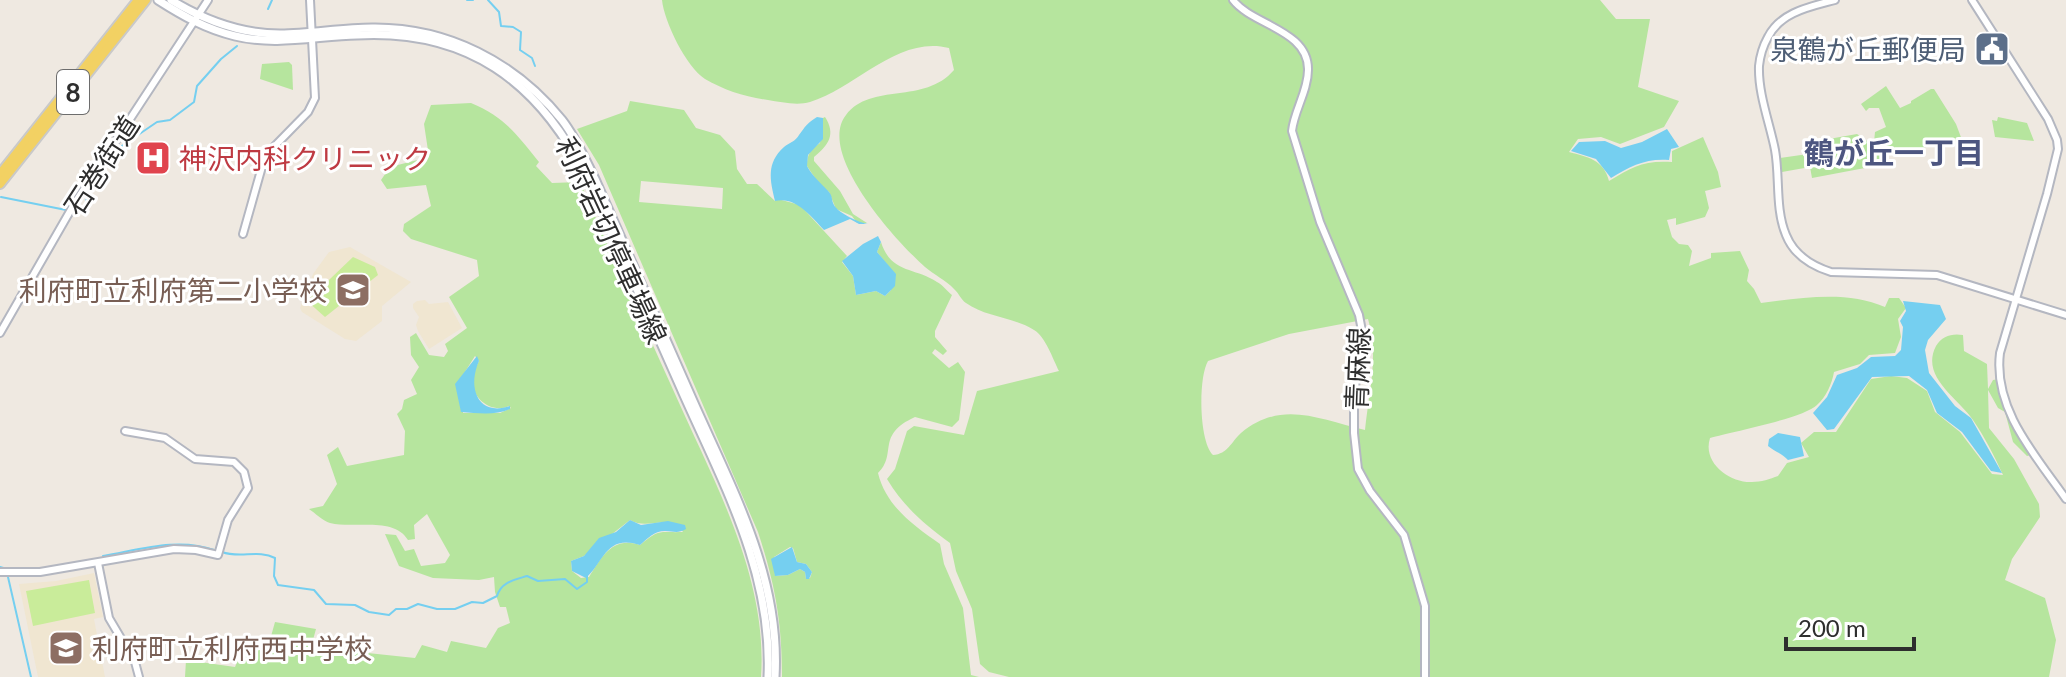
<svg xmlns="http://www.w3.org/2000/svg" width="2066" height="677" font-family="Lato,'Noto Sans JP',sans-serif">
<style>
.education{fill:#f0e6d1}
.green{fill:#b6e59e;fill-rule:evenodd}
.pitch{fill:#c9ec9a}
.water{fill:#75cff0}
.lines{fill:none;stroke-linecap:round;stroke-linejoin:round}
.stream{stroke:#75cff0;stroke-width:2}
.tertiary-casing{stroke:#b4b7c1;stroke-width:10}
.secondary-casing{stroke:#b4b7c1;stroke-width:11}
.primary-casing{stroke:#c9c9c9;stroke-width:12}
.tertiary{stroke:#fff;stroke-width:6}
.secondary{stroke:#fff;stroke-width:7}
.primary{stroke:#f2d163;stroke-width:8}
.labels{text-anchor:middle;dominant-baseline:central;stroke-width:6;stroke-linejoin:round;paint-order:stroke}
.shield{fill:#fff;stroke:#6d6d6d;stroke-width:2}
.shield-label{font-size:26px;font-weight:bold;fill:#2e2e2e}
.service-label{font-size:28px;fill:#4e5e75;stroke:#fff;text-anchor:end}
.health-label{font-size:28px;fill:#be3a42;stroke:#fff;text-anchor:start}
.street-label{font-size:28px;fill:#2e2e2e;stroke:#fff}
.education-label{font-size:28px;fill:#785e54;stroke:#fff;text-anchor:end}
.neighbourhood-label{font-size:30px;font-weight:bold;fill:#4d5680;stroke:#fff}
</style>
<rect width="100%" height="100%" fill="#efe9e1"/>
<g class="education">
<path d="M350,247l61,35 -29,24v15l-26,20 -11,-2 -43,-27 -2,-4 13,-34 16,-22z"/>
<path d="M425,300l4,4 19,-2 14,26 -33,21 -11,-18 -2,-6 3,-8 -6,-9v-4l4,-3z"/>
<path d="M94,573l9,44 -9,2 11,58h-67l-19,-93 37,-3z"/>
</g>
<g class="green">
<path d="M662,0h938l16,19h34l-12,68 41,14 -15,26 -44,17 -19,-7 -23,2 -9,13c19,5 35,8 40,29 23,-14 35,-21 63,-19v-11l31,-14 15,35 3,15 -16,4 4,17 -4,9 -29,8v-7l-9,2 5,17 7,7 9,1 4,6 -3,15 22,-8v-5l29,-2 9,19 -2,11 7,8 7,14c40,-5 86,-13 124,4l4,-9h10l7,10 -8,11 3,18 -6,16 -26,2 -9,9 -26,8c-2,12 -8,25 -17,33 -13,13 -85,27 -107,33 -8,25 20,45 42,44 9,0 18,-3 26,-6l9,-13 22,-6 -8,-14 13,-11h22l35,-53 20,-3 16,2 20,13 8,21 25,20 32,42 11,1c-8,-18 -19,-39 -30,-55 -15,-22 -53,-43 -37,-74 6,-10 16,-13 27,-11l1,16 23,13 1,25 5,-9 6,-1 3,16 33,59 -8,2 -14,-14 -8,-30 -7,-4 -10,-18 1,38 25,31 25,45 1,13 -28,42 -7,21 40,18 11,42 -7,37h-1040l-20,-5 -9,-8 -8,-55 -16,-38 -6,-28c-26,-19 -46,-36 -63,-64l8,-10 12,-38 7,-5 50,9 13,-44 82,-20c-6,-12 -14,-35 -25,-41 -20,-13 -49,-13 -68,-27 -5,-3 -7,-10 -12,-14 -8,-9 -20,-14 -29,-22 -29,-26 -109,-114 -79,-152 25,-33 78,-10 108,-45l-5,-22c-51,-13 -93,40 -139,54 -13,4 -29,0 -42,-2 -23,-3 -44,-10 -63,-21 -19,-12 -41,-58 -43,-79zM1368,319c11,36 1,73 -3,111 -45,-10 -83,-31 -124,3 -10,9 -13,21 -28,22 -14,-13 -15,-77 -5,-94l81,-27z"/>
<path d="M289,62l3,3 1,25 -33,-11 2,-15z"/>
<path d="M1886,86l14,22 11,-5v-2l20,-12h3l22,35 6,16 -76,15v9l-74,14 -2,-11 -28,5 -2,-14 28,-4 -2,-11 51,-9 10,7 7,1 1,-10 11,-5 -7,-19h-10l-3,3 -5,-7z"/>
<path d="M630,101l54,9 12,18 24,7 15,16 2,18 10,15h10l18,17 3,-2 22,6 47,51 -5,6 11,14 3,19 20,-4 9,5 6,-6 -1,-22 -13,-16 4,-10c10,32 34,25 56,40 6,3 10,9 15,13l-17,36v6l12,14 -4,4 -8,-6 -3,4 17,15 9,-6 7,10 -6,48 -7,7 -37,-10c-40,18 -17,37 -37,56 8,33 35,52 62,71l4,20 19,44 8,67 8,2h-197c0,-55 -7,-93 -24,-145l-159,-367 -22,-36 50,-18zM641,181l82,7 -1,21 -83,-7zM790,547l3,1 4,14 9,2 6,8 -2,6 -4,1 -1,-7 -5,-3 -12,6 -13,1 -1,-19z"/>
<path d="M471,103c34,14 46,32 68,59l-3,4 16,17 28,-1c31,71 63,141 95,212 39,88 93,183 86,283h-576l1,-17 49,7 10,-24 23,4 7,-25 41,7 -5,18 104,11 7,-13 25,7 4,-11 35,7 12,-20 12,-5 -4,-16h-6l-5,-15 -1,-15 -15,3 -46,-2 -34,-12 -14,-32 11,1 9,16 9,-2 7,17 24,-3 5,-8 -23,-41 -13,11 1,14 -7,1c-14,-24 -54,-11 -78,-17 -7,-2 -15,-10 -21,-14l14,-3 14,-22 -10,-29 11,-8 9,19 57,-11 1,-24 -8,-17 5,-5 2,-9 13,-6 -6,-14 8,-13 -8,-12 -1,-18 6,-4 13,22 15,2 4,-6 -3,-7 22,-16 -18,-31 30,-21 -2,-16 -66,-21 -8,-8 1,-7 27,-18 -5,-21 -39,4 -6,-9 9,-13 39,-10 -5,-33 7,-19zM475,356l4,5c-3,6 -6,12 -7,19 0,19 20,34 37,26l2,2 -11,5h-37v-38zM630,520c18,11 41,-8 53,12 -25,1 -22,-4 -43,13 -28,-9 -38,12 -51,32l-8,1 -9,-7 -1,-10 13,-5z"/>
<path d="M825,117c11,17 4,28 -11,40v4l26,30 13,23 14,9h-10l-5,-7 -16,-7 -7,-17 -8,-5 -14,-21c0,-11 3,-17 13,-23l3,-25z"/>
<path d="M1998,117l29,6 7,18 -39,-4 -3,-17 5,1z"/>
</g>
<g class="pitch">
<path d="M353,257l22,10 3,8 -53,42 -18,-16z"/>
<path d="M89,580l6,33 -62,13 -7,-35z"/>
</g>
<g class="water">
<path d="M817,117l6,1v21l-15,16 -1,11c6,11 14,17 22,26 4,5 2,7 5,13 4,8 26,18 34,19h-9l-9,-5 -26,11c-14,-15 -29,-34 -49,-29 -5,-21 -9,-38 9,-54 5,-4 12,-6 15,-12 6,-8 8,-12 18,-18z"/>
<path d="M1667,129l12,18 -8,2 -2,11c-22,-2 -39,6 -58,18l-15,-19 -25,-8 8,-9 26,-1 16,7 21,-6z"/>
<path d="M878,236l3,6 -4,10 19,22 -1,12 -10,10 -9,-5 -20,4 -3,-19 -11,-15 21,-17z"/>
<path d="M1903,301l37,4 6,14 -18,21 -3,10 4,23 26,33 16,12 31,55 -11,-2 -29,-39 -25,-19 -10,-23 -18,-14 -37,1 -38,52 -7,1 -14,-17 14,-16 10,-22 20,-7 14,-11 24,-1 6,-6 2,-23 -3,-6 6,-10z"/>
<path d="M477,356l2,5c-12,27 -1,56 31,45v3c-16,7 -32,4 -49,3l-6,-28z"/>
<path d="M1778,433l22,4 4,19 -16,4c-6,-7 -13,-8 -20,-14l1,-7z"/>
<path d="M630,520l11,5 27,-4 17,4 1,4c-9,5 -12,2 -21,2 -11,0 -18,8 -25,14 -34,-11 -36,17 -54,33l-14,-7 -1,-10 13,-5 15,-18 17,-6z"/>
<path d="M792,547l5,15 9,2 6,8 -3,7h-3l-1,-7 -5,-3 -12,6 -13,1 -4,-17z"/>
</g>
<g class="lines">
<g class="stream">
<path d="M467,0h6"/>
<path d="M488,0l11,12 2,14 12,1 8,5 -1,18 12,8 3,8"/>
<path d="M268,9l4,-9"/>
<path d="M1,197l65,13"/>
<path d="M77,209l7,2 4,-18 25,-41 44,-30 13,-2 24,-18 3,-16 24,-27 16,-13"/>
<path d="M222,552c18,7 36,-3 53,6l-1,18 4,9 36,5 12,14 29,1 14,7 20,3 7,-6h11l11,-5 19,5h18l17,-7 11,1 14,-7c4,-14 17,-16 30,-20l11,5 27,-2 12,10 10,-7v-6"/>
<path d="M103,556c36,-6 75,-19 111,-6"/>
<path d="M0,567l7,2"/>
<path d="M8,577l23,100"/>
</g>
<defs>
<g id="tertiary">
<path d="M1233,0c19,25 76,30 75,70 0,21 -14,41 -16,61l28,91 39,93 3,16 -8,65v37l4,36 12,22 34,44 21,71v71"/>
<path d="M1835,0c-26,7 -54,12 -67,37 -5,9 -8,19 -9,29 -1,28 11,58 16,84 5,27 0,59 11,85 8,20 26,31 45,37l106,3 129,40"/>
<path d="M1972,0l76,119 9,21 1,9 -11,45 -47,159c-7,56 35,102 66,146"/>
<path d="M243,234l22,-78 43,-44 7,-14 -5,-98"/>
<path d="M0,333l73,-127 135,-206"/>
<path d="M98,563l11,55 26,44 4,15"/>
<path d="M0,572h40l134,-23 22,1 22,5 10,-35 20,-32 -4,-16 -10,-10 -39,-3 -30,-21 -40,-7"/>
</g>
<g id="secondary">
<path d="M158,0c25,16 48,29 77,36 40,10 82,0 122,-1 110,-6 181,46 229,141 33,72 65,145 97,217 41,92 90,181 85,284"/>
<path d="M171,0c33,20 70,34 109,34 31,0 61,-6 92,-6 75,-1 143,34 190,92 14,18 23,39 33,59 33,74 66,148 98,222 39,88 88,176 82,276"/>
</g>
<g id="primary">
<path d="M0,174l138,-174"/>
<path d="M0,184l146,-184"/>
</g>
</defs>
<use href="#tertiary" class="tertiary-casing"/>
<use href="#secondary" class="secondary-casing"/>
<use href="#primary" class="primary-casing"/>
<use href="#tertiary" class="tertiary"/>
<use href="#secondary" class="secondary"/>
<use href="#primary" class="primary"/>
</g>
<defs>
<symbol id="civic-square" viewBox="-11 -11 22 22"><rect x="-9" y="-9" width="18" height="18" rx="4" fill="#5c6f8a" stroke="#fff"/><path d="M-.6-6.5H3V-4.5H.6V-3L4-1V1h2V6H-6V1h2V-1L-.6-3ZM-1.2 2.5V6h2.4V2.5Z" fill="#fff"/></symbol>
<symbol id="hospital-square" viewBox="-11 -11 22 22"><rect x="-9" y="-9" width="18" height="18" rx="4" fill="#e0444e" stroke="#fff"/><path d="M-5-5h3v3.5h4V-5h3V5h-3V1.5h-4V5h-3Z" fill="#fff"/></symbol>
<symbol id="school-square" viewBox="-11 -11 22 22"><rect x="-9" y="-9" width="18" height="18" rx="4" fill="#8d6e63" stroke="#fff"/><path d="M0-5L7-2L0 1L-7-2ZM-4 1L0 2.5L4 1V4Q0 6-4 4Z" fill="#fff"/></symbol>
</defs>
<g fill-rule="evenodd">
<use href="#civic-square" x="1972" y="29" width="40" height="40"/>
<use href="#hospital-square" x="133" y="138" width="40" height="40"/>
<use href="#school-square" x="333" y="270" width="40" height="40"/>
<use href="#school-square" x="46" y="628" width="40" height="40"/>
</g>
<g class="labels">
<rect class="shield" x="57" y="70" width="32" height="44" rx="6"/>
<g class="shield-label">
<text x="73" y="92">8</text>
</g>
<g class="service-label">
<text x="1966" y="49">泉鶴が丘郵便局</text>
</g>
<g class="health-label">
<text x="179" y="158">神沢内科クリニック</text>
</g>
<g class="street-label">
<text transform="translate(101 165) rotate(-57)">石巻街道</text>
<text transform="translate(612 240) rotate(65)">利府岩切停車場線</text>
<text transform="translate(1357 369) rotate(-88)">青麻線</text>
</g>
<g class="education-label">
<text x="327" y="290">利府町立利府第二小学校</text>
<text x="92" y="648" text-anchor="start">利府町立利府西中学校</text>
</g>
<g class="neighbourhood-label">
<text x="1894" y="152">鶴が丘一丁目</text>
</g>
</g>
<path d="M1786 637v12h128v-12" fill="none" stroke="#2e2e2e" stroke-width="4"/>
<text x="1798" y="637" font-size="24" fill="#2e2e2e" stroke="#ffffff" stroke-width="6" paint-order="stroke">200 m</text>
</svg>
